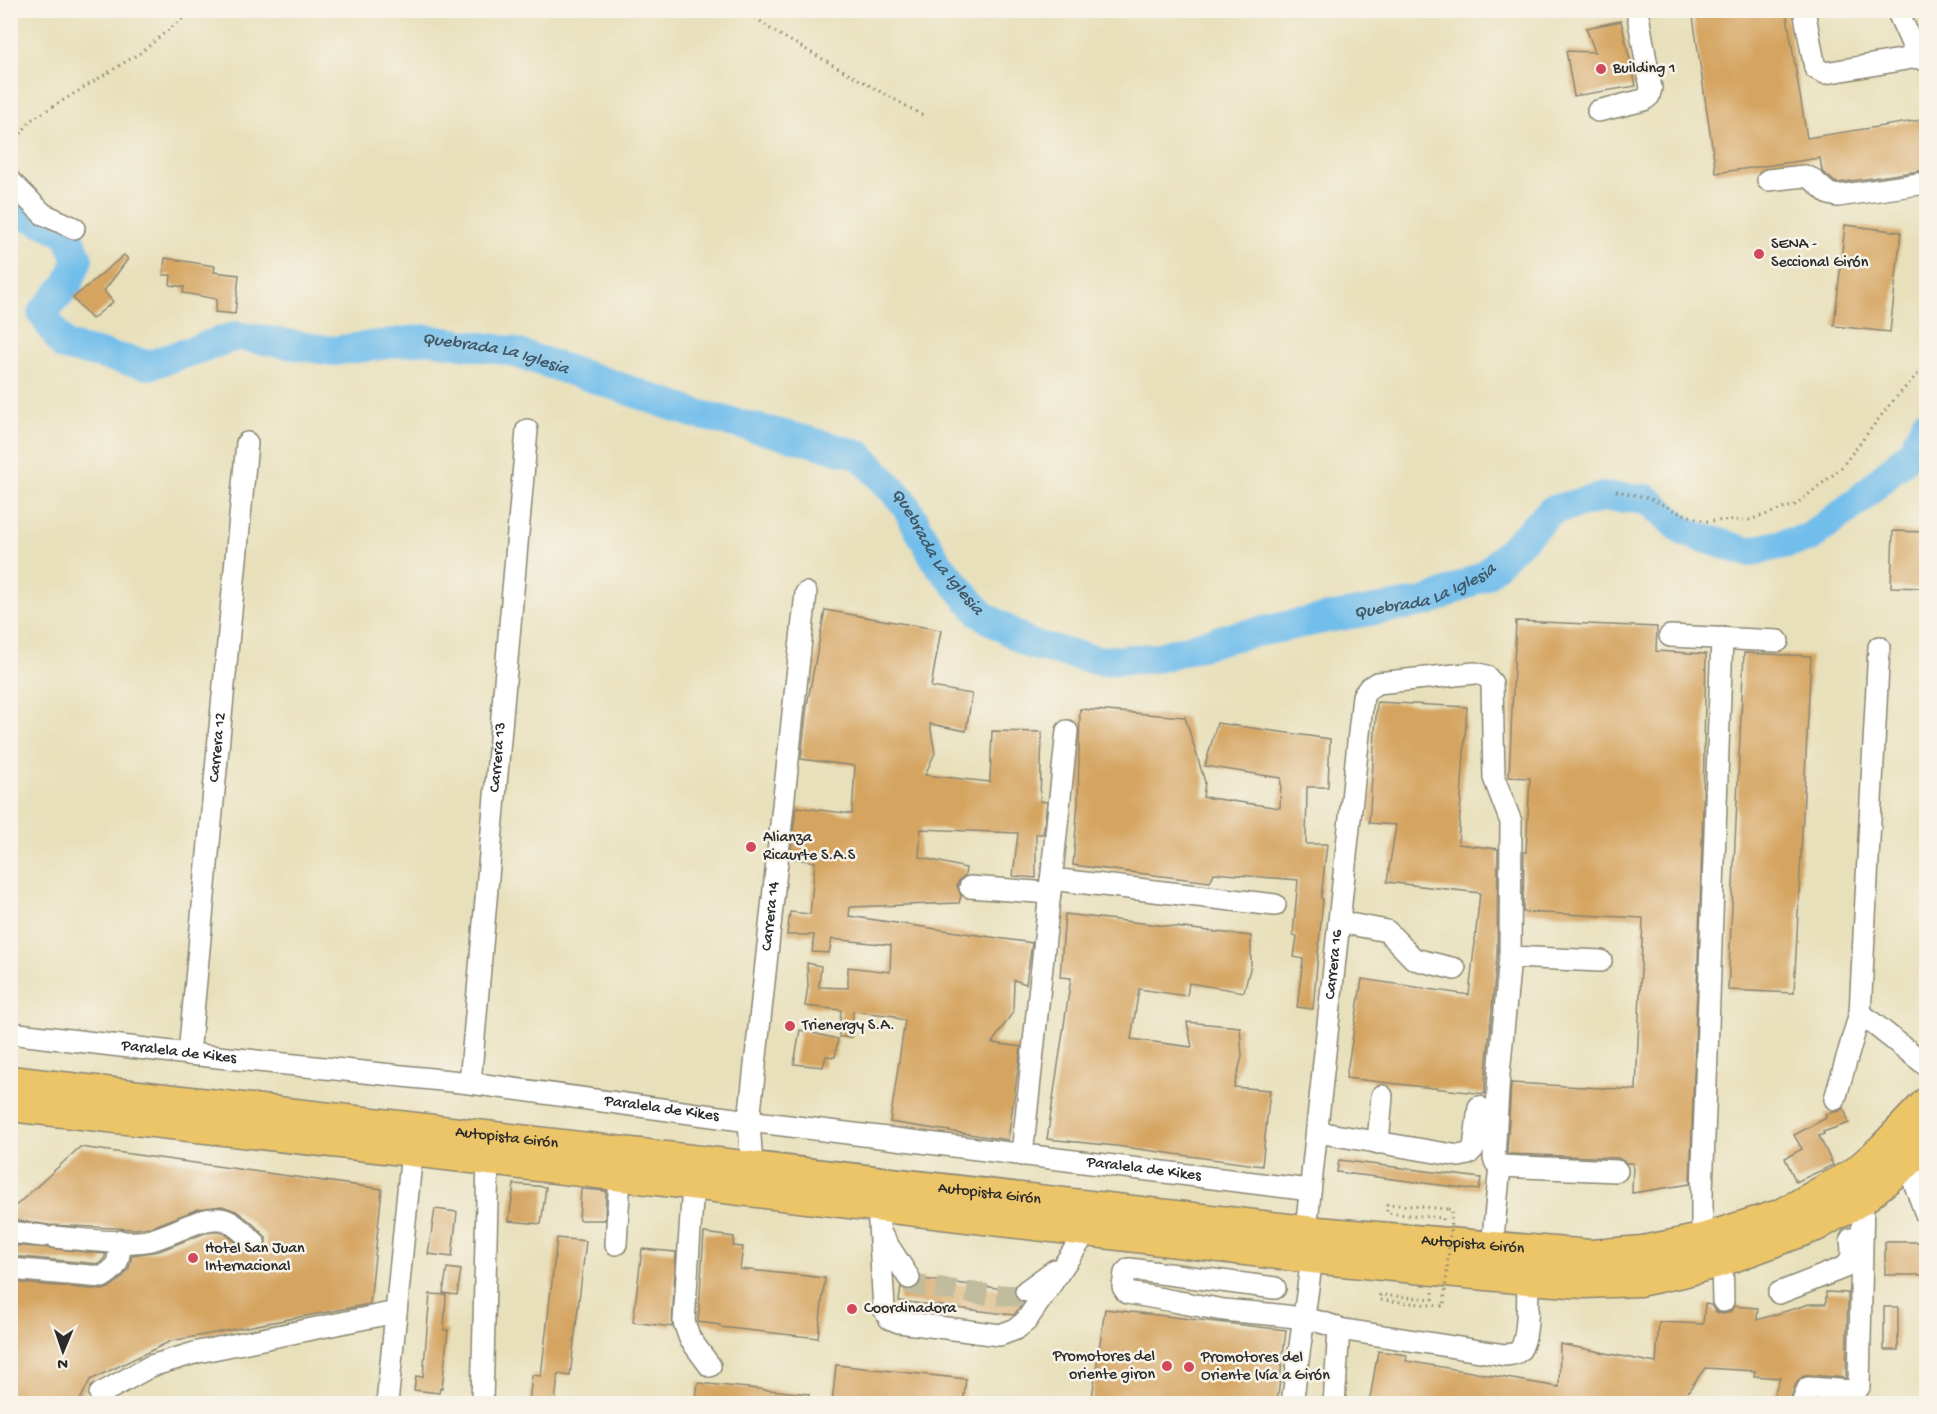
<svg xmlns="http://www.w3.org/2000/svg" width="1937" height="1414" font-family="'Gochi Hand',sans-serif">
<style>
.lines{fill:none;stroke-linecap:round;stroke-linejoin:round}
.river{stroke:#72beeb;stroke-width:30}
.building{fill:#d5a461}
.minor-tunnel{stroke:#c2bc9e;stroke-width:21;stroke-dasharray:21 10;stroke-linecap:butt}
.minor-casing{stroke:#8a8673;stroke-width:24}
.highway-casing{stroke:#8a8673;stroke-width:33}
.path{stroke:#8a8673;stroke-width:3;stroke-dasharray:1.5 4.5;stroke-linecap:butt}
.minor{stroke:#fff;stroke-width:21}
.highway{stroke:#edc569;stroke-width:30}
.path-bridge{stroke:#8a8673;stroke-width:3;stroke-dasharray:1.5 4.5;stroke-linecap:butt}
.poi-dot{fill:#d1495b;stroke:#f7f3e8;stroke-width:2}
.labels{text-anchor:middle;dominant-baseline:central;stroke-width:5;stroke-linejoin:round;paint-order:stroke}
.poi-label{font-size:16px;fill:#2b2b2b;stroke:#f7f3e8;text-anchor:start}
.street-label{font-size:16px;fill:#2b2b2b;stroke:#f7f3e8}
.water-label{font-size:18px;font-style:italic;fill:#405765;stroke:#f7f3e8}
</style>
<rect width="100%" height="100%" fill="#f7f3e8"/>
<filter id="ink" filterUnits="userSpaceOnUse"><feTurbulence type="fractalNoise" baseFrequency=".0167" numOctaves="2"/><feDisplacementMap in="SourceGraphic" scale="12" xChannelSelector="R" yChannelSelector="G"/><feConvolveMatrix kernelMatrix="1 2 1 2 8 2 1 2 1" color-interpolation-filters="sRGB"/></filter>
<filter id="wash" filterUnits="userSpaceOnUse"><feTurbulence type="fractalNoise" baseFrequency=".008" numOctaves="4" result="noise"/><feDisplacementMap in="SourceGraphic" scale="24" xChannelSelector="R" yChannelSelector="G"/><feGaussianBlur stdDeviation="1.35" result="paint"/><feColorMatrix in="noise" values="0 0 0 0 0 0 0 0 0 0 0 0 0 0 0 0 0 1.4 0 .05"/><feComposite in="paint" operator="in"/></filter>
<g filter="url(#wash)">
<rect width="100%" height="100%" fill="#e8e0bb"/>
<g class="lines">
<path class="river" id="s1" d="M10,216h19l38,17 11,26 -10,25 -26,29 22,33 85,19 88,-29 96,15 93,-12 84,12 101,33 82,29 108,26 59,16 43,46 34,61 44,52 49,30 70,17 56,-3 71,-20 101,-20 101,-17 56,-26 67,-65 52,-13 43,2 38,33 63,20 61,-14 48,-36 55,-51 14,-28"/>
</g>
<g id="blocks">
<g class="building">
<path d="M1692,10h94l21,128 114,-18 5,30v20l-88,13 -3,-1 -13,-11 -2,-13 -104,15z"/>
<path d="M1621,21l15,65 -62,10 -8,-45 29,1 -9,-24z"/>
<path d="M1845,225l56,7 -11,100 -56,-6z"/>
<path d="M124,255l4,4 -24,32 9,11 -21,17 -19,-21z"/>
<path d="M165,258l50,8 -1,6 25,3 -4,39 -20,-2 2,-13 -34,-6 1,-6 -14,-2 1,-10h-8z"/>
<path d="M1893,531l33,1v56l-35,-1z"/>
<path d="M825,610l116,20 -10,57 41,7 -6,37 -36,-7 5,29 -10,22 65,7 2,-51 50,1 -2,69 7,1 -4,32h-7v44l-23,-2 5,-43 -97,-4 -2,28 47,11 -1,7 -5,4 -3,6 4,11 -2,7 -109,4 -1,9 183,27 -6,41 -12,-4 -1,32 -21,31 29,4 -13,93 -118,-18 15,-102 -10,-2v-2l-42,-5 -1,26h-13l2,-27 -36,-4 3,-20 -1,-23 14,3 -2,21 29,1v-21l42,5 1,-27 -59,-6 -3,14 -17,-1 2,-17h-27l3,-23 20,2 5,-52 -25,-4 6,-51 56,7 3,-48 -54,-7 6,-54z"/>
<path d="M1516,621l141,6 -1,24 50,3 -4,193 -12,337 -58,9 1,-30h-7l-8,-5 -111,-4 4,-71 125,7 7,-172 -120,-6 1,-60h2l4,-74 -21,-1z"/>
<path d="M1744,653l67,3 -17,337 -66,-3z"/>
<path d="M1377,702l90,5 -9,137 40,5 -1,107 -12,126v12l-139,-16 16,-99 107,16 11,-102 -93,-11 9,-57 -27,-2z"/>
<path d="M1080,709l105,8 20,65 -2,15 77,11 1,-30 -76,-12 12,-43 113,16 -2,48h-21l-1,57h21l-6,54 2,1 -10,110 -16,-2 6,-48 -9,-2 3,-21 -4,-1 5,-55 -84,-7 -4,9 -137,-17 5,-63z"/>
<path d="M1065,914l186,22v29l-7,27 -55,-9 -2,13 -48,-7 -8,50 61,8 -5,-25 53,5 2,30 -8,30 36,3 -8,76 -146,-20 -69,-7 24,-161 -11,-1z"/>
<path d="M800,1030l38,9 -3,18 -9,-1 -3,11 -29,-3z"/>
<path d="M1844,1108l5,15 -26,9 1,2 -5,2 14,29 -37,17 -11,-24 17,-9 -8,-14 32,-17 -1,-4 14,-3z"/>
<path d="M80,1147l302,42 -12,115 -199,37 -81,39 -12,24h-68v-122l92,8 7,-2 13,-10 7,-10 3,-13 27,-4 46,-18 14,-1 5,1 27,21h8l4,-3 3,-6v-8l-15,-15 -15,-11 -14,-5 -24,3 -46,18 -17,2 -86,-4 -39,-6v-8z"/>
<path d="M1339,1160l142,18 -2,12 -142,-18z"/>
<path d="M514,1184l32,3 -5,37 -32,-3z"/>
<path d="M581,1189l25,2 -1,29h-26z"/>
<path d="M435,1209l22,3 -5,45 -24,-3z"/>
<path d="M704,1233l30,4 -1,9 10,1 -3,22 85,9 -7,60 -98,-11v-2l-22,-3z"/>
<path d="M557,1238l29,3 -16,135 -12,-2 -3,30h-26l3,-29 9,1z"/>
<rect x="1885" y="1242" width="40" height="33"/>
<path d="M10,1245l38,3 58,6 -2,5 -5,5 -89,-8z"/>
<path d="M642,1249l34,3 -4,75 -39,-5z"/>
<path d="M447,1268l14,2 -4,25 -14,-2z"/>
<path d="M921,1279l93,11 1,8 8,5 -9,12 -115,-14 2,-14 8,4 6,-2 5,-5z"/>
<path d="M1826,1292l22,1 -2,85 -37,-3 -7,2 -6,7 -7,20h-7l-10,-4 8,-22 -26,-2 1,-5 -50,-3 -26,36h-310l9,-53 29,4 -1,6 153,26 1,-43 96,19 3,-41 44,2 2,-20 6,1 5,7 7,2 7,-2 4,-6 24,2 -1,12 52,-16h17z"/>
<path d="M430,1294l16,1 -2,35h4l-6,58h-2l-1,5 -25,-3 2,-14 7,1z"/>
<rect x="1884" y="1307" width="14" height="43"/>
<path d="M1105,1309l181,21 -9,74h-186z"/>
<path d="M836,1365l130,14 -3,25h-131z"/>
<path d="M698,1383l111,11 -1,10h-113z"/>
</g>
</g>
</g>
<g filter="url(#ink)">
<use href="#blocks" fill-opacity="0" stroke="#8a8673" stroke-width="1.5"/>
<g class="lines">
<path class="minor-tunnel" d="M909,1278l4,7 69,9 36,2 8,-5"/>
<defs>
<g id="minor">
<path d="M1804,10l11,58 10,5 93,-16 8,4"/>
<path d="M1897,10l21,47"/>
<path d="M1598,111l46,-11 5,-4 2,-8 -14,-78"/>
<path d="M1768,180l37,-4 7,3 17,15 9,2 88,-13"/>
<path d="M10,181l33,33 31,14"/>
<path d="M1670,636l108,5"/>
<path d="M1051,879l224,26"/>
<path d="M970,887l80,6"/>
<path d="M1339,922l48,9 27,28 41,10"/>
<path d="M1510,957l-11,117 -5,84 2,5 4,3 117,5"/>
<path d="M1860,1013l66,52"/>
<path id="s2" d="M10,1033l179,21 281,29 279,38 561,69"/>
<path id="s3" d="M189,1054l58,-611"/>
<path id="s4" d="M470,1083l57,-653"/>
<path d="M1835,1099l25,-86 19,-366"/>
<path d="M1317,1132l142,24 9,-2 6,-6 5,-41"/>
<path d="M1378,1143l4,-47"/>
<path d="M1022,1155l45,-424"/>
<path d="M1907,1163l19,51"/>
<path id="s5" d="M752,1167l-3,-46 57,-528"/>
<path d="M693,1185l-9,137 6,17 20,27"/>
<path d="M878,1207l6,102 5,9 10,4 101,13 16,-6 10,-8 61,-90"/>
<path id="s6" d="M1306,1231l57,-535 6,-8 8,-5 98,-10 11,3 6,7 2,95 17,44 -1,135 91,4"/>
<path d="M10,1232l33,4"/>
<path d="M880,1233l29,45"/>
<path d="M54,1237c26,2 68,8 92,4 24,-4 51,-24 74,-22 13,1 24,15 34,23"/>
<path d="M1702,1239v-47l20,-554"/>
<path d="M616,1244l4,-68"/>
<path d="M1492,1248l8,-82"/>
<path d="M1722,1261l1,40"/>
<path d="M10,1269l92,8c18,-10 16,-17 19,-36"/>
<path d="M1275,1288l-146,-19 -4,4 -2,14 4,6c33,5 65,12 97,17 29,3 93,6 115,19l166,26c4,-1 10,0 14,-4 11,-12 8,-55 9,-72"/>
<path d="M1026,1291l29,-21"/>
<path d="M1779,1293l66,-26c9,-9 7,-16 6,-28"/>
<path d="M100,1394l51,-28 47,-14 198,-40"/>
<path d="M387,1404l25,-253"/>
<path d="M482,1404l6,-244"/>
<path d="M1292,1404l20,-146"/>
<path d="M1334,1404l5,-75"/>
<path d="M1802,1404l6,-16 45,3 6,-4 4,-188"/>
</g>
<g id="highway">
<path id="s7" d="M10,1081l1296,150 284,24 53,-4 59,-12 80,-25 74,-42 27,-24 43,-45"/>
<path d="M10,1106l402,45 900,107 216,21 56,4 55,-2 43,-9 40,-11 94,-35 47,-27 44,-36 19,-20"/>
</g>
</defs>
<use href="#minor" class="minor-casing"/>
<use href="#highway" class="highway-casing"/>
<g class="path">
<path d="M746,10l27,21 151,85"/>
<path d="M10,148l21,-28 109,-67 53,-43"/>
<path d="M1616,491l33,7 28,14 28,9 44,-1 46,-15 45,-36 51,-66 35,-38"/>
<path d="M1443,1220v-2l-56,-5v-9l61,5"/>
<path d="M1433,1292v7l-53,-4v5l61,6"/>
</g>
<use href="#minor" class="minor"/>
<use href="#highway" class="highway"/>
<path class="path-bridge" d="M1441,1306h3l8,-96 -4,-1"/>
</g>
</g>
<g class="poi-dot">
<circle cx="1601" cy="69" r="6"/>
<circle cx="1759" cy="254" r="6"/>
<circle cx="751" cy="847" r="6"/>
<circle cx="790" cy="1026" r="6"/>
<circle cx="193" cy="1258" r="6"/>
<circle cx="852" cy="1309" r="6"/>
<circle cx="1167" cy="1366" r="6"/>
<circle cx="1189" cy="1367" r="6"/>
</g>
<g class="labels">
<g class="poi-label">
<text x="1613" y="69">Building 1</text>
<text x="1771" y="245">SENA -<tspan x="1771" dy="18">Seccional Girón</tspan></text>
<text x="763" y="838">Alianza<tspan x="763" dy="18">Ricaurte S.A.S</tspan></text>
<text x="802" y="1026">Trienergy S.A.</text>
<text x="205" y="1249">Hotel San Juan<tspan x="205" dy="18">Internacional</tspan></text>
<text x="864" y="1309">Coordinadora</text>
<text x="1155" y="1357" text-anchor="end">Promotores del<tspan x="1155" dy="18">oriente giron</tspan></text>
<text x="1201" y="1358">Promotores del<tspan x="1201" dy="18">Oriente (vía a Girón</tspan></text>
</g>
<g class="street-label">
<text stroke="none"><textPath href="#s3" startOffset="308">Carrera 12</textPath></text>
<text stroke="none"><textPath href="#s4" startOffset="327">Carrera 13</textPath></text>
<text stroke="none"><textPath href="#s5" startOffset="252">Carrera 14</textPath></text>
<text stroke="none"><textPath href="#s6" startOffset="268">Carrera 16</textPath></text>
<text stroke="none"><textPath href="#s2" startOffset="170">Paralela de Kikes</textPath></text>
<text stroke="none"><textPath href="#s2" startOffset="656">Paralela de Kikes</textPath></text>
<text stroke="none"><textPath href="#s7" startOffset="500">Autopista Girón</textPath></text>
<text stroke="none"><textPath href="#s2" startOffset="1142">Paralela de Kikes</textPath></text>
<text stroke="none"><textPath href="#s7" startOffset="986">Autopista Girón</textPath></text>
<text stroke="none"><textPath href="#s7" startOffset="1472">Autopista Girón</textPath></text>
</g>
<g class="water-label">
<text stroke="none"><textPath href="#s1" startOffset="636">Quebrada La Iglesia</textPath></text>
<text stroke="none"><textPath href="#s1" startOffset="1140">Quebrada La Iglesia</textPath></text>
<text stroke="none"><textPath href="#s1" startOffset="1680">Quebrada La Iglesia</textPath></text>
</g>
</g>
<rect width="1937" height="1414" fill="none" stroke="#f7f3e8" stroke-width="36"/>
<g transform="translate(63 1351) rotate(182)" stroke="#f7f3e8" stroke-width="4.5" paint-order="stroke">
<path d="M0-4.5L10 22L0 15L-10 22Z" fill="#2b2b2b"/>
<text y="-9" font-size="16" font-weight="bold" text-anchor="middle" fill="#2b2b2b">N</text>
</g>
</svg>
